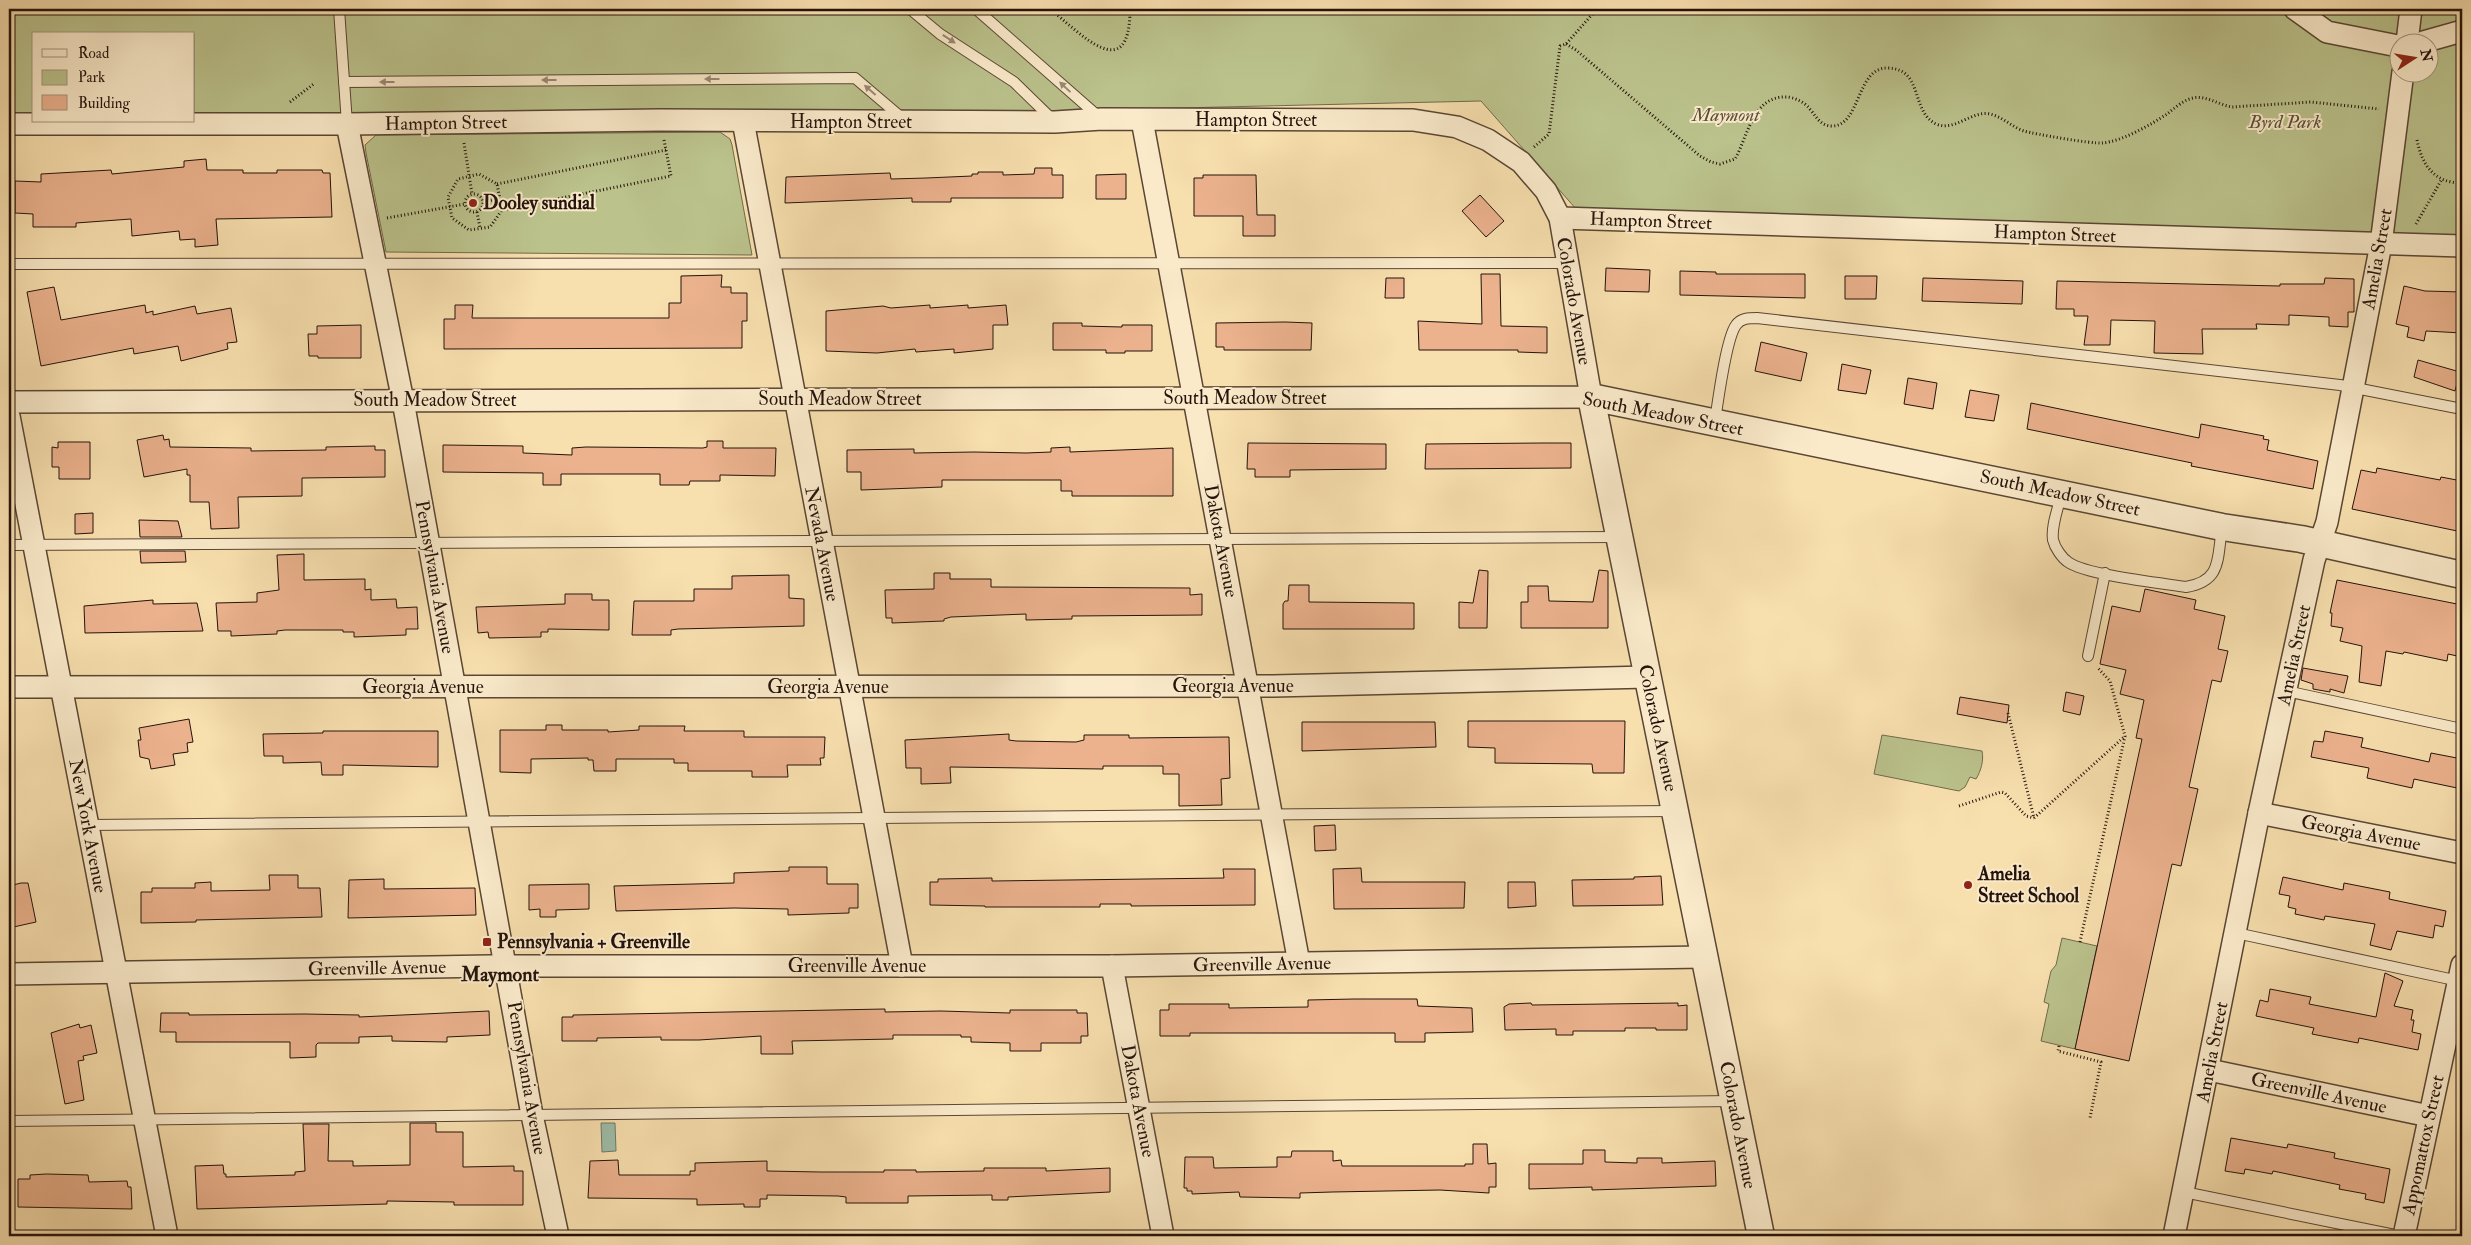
<svg xmlns="http://www.w3.org/2000/svg" width="2471" height="1245" font-family="'IM FELL Double Pica',serif">
<style>
.green{fill:#bbc28c;stroke:#706a4c;fill-rule:evenodd}
.water{fill:#9dbda8;stroke:#6d796a}
.building{fill:#ebb28d;stroke:#24130c}
.lines{fill:none;stroke-linecap:round;stroke-linejoin:round}
.service-casing{stroke:#594634;stroke-width:12}
.minor-casing{stroke:#594634;stroke-width:24}
.tertiary-casing{stroke:#594634;stroke-width:29}
.path{stroke:#24130c;stroke-width:3;stroke-dasharray:1 2.5;stroke-linecap:butt}
.service{stroke:#faeaca;stroke-width:10}
.minor{stroke:#faeaca;stroke-width:21}
.tertiary{stroke:#faeaca;stroke-width:26}
.oneway{fill:#9a8974}
.poi-dot{fill:#8f2418;stroke:#faeaca;stroke-width:2}
.labels{text-anchor:middle;dominant-baseline:central;stroke-width:4;stroke-linejoin:round;paint-order:stroke}
.park-label{font-size:19px;font-style:italic;fill:#595039;stroke:#faeaca}
.street-label{font-size:19px;fill:#24130c;stroke:#faeaca}
.poi-label{font-size:19px;font-weight:bold;fill:#24130c;stroke:#faeaca;text-anchor:start}
.neighbourhood-label{font-size:20px;font-weight:bold;fill:#24130c;stroke:#faeaca}
</style>
<rect width="100%" height="100%" fill="#f8dfae"/>
<filter id="stains"><feTurbulence type="fractalNoise" baseFrequency=".004" numOctaves="4"/><feColorMatrix values="0 0 0 0 .2 0 0 0 0 .09 0 0 0 0 .02 0 0 0 .5 -.17"/></filter>
<radialGradient id="worn" r=".72"><stop offset=".6" stop-color="#630" stop-opacity="0"/><stop offset="1" stop-color="#630" stop-opacity=".3"/></radialGradient>
<g class="green">
<path d="M9,9h2453v227l-878,-18 -103,-117 -1472,34zM34,34h160v87h-160zM2398,42h30v30h-30z"/>
<path d="M720,132l10,7 2,6 20,110 -366,-3 -20,-99 -1,-8 11,-10z"/>
<path d="M1882,735l100,16c2,9 -1,20 -6,28l-6,-2 -5,10 -6,4 -85,-17z"/>
<path d="M2062,938l35,8 -22,103 -34,-8 8,-37 -5,-2 7,-31 5,-6z"/>
</g>
<path class="water" d="M601,1123h14l1,28 -14,1z"/>
<g class="building">
<path d="M206,159l1,11h36v3h34v-3h45l1,3h7l2,44 -116,2 2,26 -23,2v-8l-15,1 -1,-9 -47,5 -1,-17 -55,4v4h-43v-13l-18,-1v-32l26,1v-8l70,-4 1,4 72,-7v-6z"/>
<path d="M1035,168h17v7h11v23h-112v4h-39v-4l-127,5 1,-26 104,-4 1,6 35,-1 46,-2v-2h6v-2h25v3l31,-1z"/>
<path d="M1126,174v25h-30v-24z"/>
<path d="M1203,175h53l1,40h18v21h-32v-20h-49v-38h9z"/>
<path d="M1480,195l24,26 -18,16 -24,-26z"/>
<path d="M1606,268l44,2 -1,22 -44,-1z"/>
<path d="M1680,271l36,1v2h89v24l-125,-3z"/>
<path d="M1481,274h19l1,52 46,1v26l-29,-1v-2h-99l-1,-29 64,3z"/>
<path d="M722,275l-1,12h10v6h16v28h-5v27l-298,1v-30h11v-14h18l-1,13h197v-15h12v-27z"/>
<path d="M1845,276h32l-1,23h-31z"/>
<path d="M1386,278h18v20h-19z"/>
<path d="M1923,278l100,3 -1,23 -100,-3z"/>
<path d="M2325,278l29,1v33h-6v15l-19,-1v-9l-40,-2v10l-33,-1 1,5h-55l1,25 -49,-1 1,-32 -44,-1 -1,25h-26l4,-29h-14v-7h-18l1,-28 223,5v-2h44z"/>
<path d="M2404,286l21,5 37,1v41l-36,-2 -2,10 -17,-4 2,-10 -13,-3z"/>
<path d="M54,287l7,33 84,-15 1,8 7,-2v4l42,-9 2,8 34,-6 6,34 -10,1 1,6 -47,12 -3,-15 -44,8 -1,-6 -92,18 -14,-74z"/>
<path d="M930,305v3l38,-3v3l38,-3 2,20h-15v24l-39,4v-4l-38,3 -1,-3 -38,4 -51,-2v-40l57,-5 8,2z"/>
<path d="M1285,322l27,1 -1,27h-87v-3h-8v-24z"/>
<path d="M1053,323h29v3l40,1v-2h30v26h-27v2h-19v-3h-53z"/>
<path d="M361,325v33h-43v-2h-9l-1,-22h9v-8z"/>
<path d="M1761,342l46,11 -6,28 -46,-10z"/>
<path d="M2418,360l42,12 -5,19 -41,-14z"/>
<path d="M1842,364l29,6 -5,24 -28,-4z"/>
<path d="M1908,378l29,5 -4,26 -29,-5z"/>
<path d="M1970,390l29,5 -5,26 -29,-4z"/>
<path d="M2031,403l168,35 2,-14 63,12 -1,3 6,1 -2,10 51,11 -5,28 -122,-23 1,-3 -165,-34z"/>
<path d="M163,435l1,5 5,-1 1,8 81,1v3l75,-1v-3l49,-1v4h10v27l-83,1v18l-64,1 1,31 -28,1 -2,-27h-19v-27h-3v-6l-43,8 -7,-37z"/>
<path d="M707,441h16v7h53l-1,28 -55,-1v6h-30l-1,4h-29v-11h-99v11h-18v-12l-100,-1v-27l80,1v7l49,2v-7l14,-1 117,1 4,-1z"/>
<path d="M58,442h32v37h-31v-12h-7v-20l6,1z"/>
<path d="M1248,443l138,1v25l-96,1v7h-35v-8h-8z"/>
<path d="M1543,443h28v25l-146,1 1,-25z"/>
<path d="M1070,447v5l103,-4v48h-101v-5h-11v-11h-119v7l-81,3v-18h-14v-22l67,-1v4l60,-1 52,1 25,-1v-4z"/>
<path d="M2377,468l63,12 1,-3 21,4v51l-110,-23 9,-39 15,3z"/>
<path d="M93,513v20l-18,1v-20z"/>
<path d="M139,520l39,1 4,16h-42z"/>
<path d="M140,551h45l1,11 -45,1z"/>
<path d="M304,554v26l61,-1v11l6,-1v11l25,-1 1,9 20,-1 1,22h-12v6l-52,2v-5h-11v-2h-58l-8,1v3l-46,2v-5h-13l-2,-28 41,-1v-9l22,-3 -2,-35z"/>
<path d="M1479,570l9,1 -1,57h-28v-26l14,1z"/>
<path d="M1599,570l9,1v57h-87v-26h7v-16h20l1,15 44,1z"/>
<path d="M934,573h16v6h41v8l199,1v7l12,-1v21l-130,1v3l-46,1v-6l-75,3 -7,2v2l-52,2v-5h-6l-1,-28 49,-1z"/>
<path d="M789,575v23l15,1v27l-126,3 -7,1v5h-39l2,-34h60v-12h38v-13z"/>
<path d="M2337,580l125,25v52l-14,-3 -1,7 -43,-9 -1,2 -17,-3 -5,35 -22,-4 3,-36 -22,-5 3,-13 -12,-2 1,-13h-2z"/>
<path d="M1289,585h20v17l105,1v26h-131v-25l2,-3h3z"/>
<path d="M2145,589l51,11 -2,9 31,7 -7,33 10,2 -7,31 -9,-2 -23,107 9,2 -17,77 -9,-2 -43,197 -54,-12 67,-310 -6,-1 8,-38 -24,-6 6,-24 -26,-6 12,-58 28,6z"/>
<path d="M565,594h27v6h17v30l-61,-1v3h-7v5l-52,1 -1,-6 -10,1 -2,-26 89,-3z"/>
<path d="M153,600v4l44,-1 6,28 -118,2 -1,-27z"/>
<path d="M2303,668l45,8 -4,17 -14,-4v3l-17,-3v-5l-12,-4z"/>
<path d="M2066,692l18,4 -4,19 -17,-4z"/>
<path d="M1960,697l49,8 -2,18 -50,-9z"/>
<path d="M189,719l4,23 -6,1 1,9 -15,2 2,11 -24,4 -2,-10 -9,-2 -2,-17h3l-2,-12z"/>
<path d="M1468,721h157l-1,52h-31l-1,-9 -97,-1v-15l-27,-1z"/>
<path d="M1302,722h133l1,25 -134,4z"/>
<path d="M546,725h16v5h46v2l31,-2v-4h46l-1,5h60v6h81l-1,21h-4l1,7h-34l1,12h-36v-6h-64v-8h-14v-4h-58v12h-22l-1,-11h-5v-2l-57,1v14l-31,-1v-42h46z"/>
<path d="M323,731h115v36l-95,-2v10h-21l-1,-13 -38,1v-7h-19l-1,-22 60,-1z"/>
<path d="M2325,731l38,7 -2,9 68,15 2,-9 31,6v30l-48,-10 -2,9 -45,-10 2,-10 -58,-11 3,-16 9,1z"/>
<path d="M1009,734v6l7,1 60,1 8,-2v-5h45v3l100,-1 1,41 -9,1 1,26 -43,1v-32h-16v-8h-60v3l-153,-2 1,16 -30,1v-16h-15l-1,-28z"/>
<path d="M1335,825l1,25 -21,1 -1,-25z"/>
<path d="M789,867h38v17h31v24h-9v5l-61,2v-6l-54,-1 -118,3 -2,-25 120,-3v-10l55,-2z"/>
<path d="M1361,868l1,14h103l-1,26 -130,1 -1,-40z"/>
<path d="M1223,869h32v36l-124,1v-2h-31v3h-115v-1l-55,-1v-23h8v-3l54,-1v3l232,-3z"/>
<path d="M269,875h29v13h22l2,29 -126,3v2l-55,1v-31h11v-4h43v-5l16,-1v9l59,-1z"/>
<path d="M1661,876l2,29 -90,1 -1,-26 62,-1v-2z"/>
<path d="M2283,877l60,13 1,-7 46,9 -1,7 57,12 -3,16 -8,-2 -2,13 -36,-7 -6,19 -21,-5 5,-21 -50,-8 -1,4 -29,-6 1,-5 -8,-2 2,-11 -11,-2z"/>
<path d="M384,879v10l91,-1 1,27 -128,3 1,-38z"/>
<path d="M1508,882h27l1,24 -28,2z"/>
<path d="M21,883h7l8,39 -27,6v-42z"/>
<path d="M589,884v25l-33,1v7h-16v-8l-11,1v-25z"/>
<path d="M2385,973l18,8 -9,25 19,4 -2,10h3l-2,12 9,2 -3,16 -59,-12 -1,5 -46,-9 2,-6 -58,-12 4,-16 8,2 2,-13 41,8 -2,7 67,13z"/>
<path d="M1354,999h63l1,7 54,2 1,24 -48,1v9h-30v-9h-205v3h-30v-26h9v-6h60v4l79,-1v-7z"/>
<path d="M1531,1003l1,2 146,-2v3l9,-1v25h-31v-2h-31v3h-52v4h-17v-6l-51,1 -1,-23 5,-3z"/>
<path d="M885,1009v3l56,-1 69,2v-3h67v3h10l1,23h-7v7h-40v8h-31v-8l-39,-1v-5h-10v-2h-68v4l-101,2 1,13h-32v-18l-62,4h-38v-3l-64,1v3h-35v-24h11v-2z"/>
<path d="M489,1011l1,24 -43,2v5l-55,-1v-5l-33,1v6h-41l-2,2v12l-26,1v-16h-114v-10h-16l1,-19h28v2l116,-1 54,1v2z"/>
<path d="M79,1024l1,4 11,-3 6,28 -14,3 1,4 -6,1 6,39 -19,4 -14,-71z"/>
<path d="M410,1123h26v9h27v35l51,-1v5h9v34h-69v-3l-67,-1v3l-190,5 -2,-43 28,-1 1,9h2v3l69,-2v-3l10,-1 -2,-47h26l-1,37h25v5l57,-1z"/>
<path d="M2231,1138l56,10 1,-4 47,9 -1,5 56,11 -6,34 -19,-4 1,-5 -27,-5 1,-4 -67,-14 -1,3 -27,-5 -1,5 -19,-3z"/>
<path d="M1473,1144h14l1,20 8,-1v24h-7v6l-49,-3 -108,2 -32,1v5l-60,-1 -1,-5 -47,2v-3h-5v-3h-3l1,-31h28l1,11 63,-1v-10h14l1,-6h41v10l8,-1 1,6h123v-2h8z"/>
<path d="M1583,1150h22v12l32,1v-5h25v5l53,-2 1,25 -124,4v-3l-63,2v-25h54z"/>
<path d="M618,1160l1,15h71v-4h5v-8l72,-2v10l54,1h63v-2h32v2l68,-1v-3h62v3l64,-3v24l-102,5v3h-16v-5l-84,1v7h-62v-6l-8,-1 -71,-1v4h-7v8h-16v-3l-47,1v-6l-109,-1 2,-37z"/>
<path d="M46,1174l42,1 1,7 38,-1 1,6h3l1,22 -114,-2v-28h12v-4z"/>
</g>
<g class="lines">
<defs>
<g id="service">
<path d="M339,9l8,115"/>
<path d="M910,9l30,25 74,48 39,38"/>
<path d="M976,9l123,108"/>
<path d="M344,82l511,-4 47,40"/>
<path d="M9,264l1557,-1"/>
<path d="M1715,421c3,-20 11,-82 21,-96 5,-7 13,-7 21,-7l583,67 122,24"/>
<path d="M2061,495c-3,14 -10,31 -8,45 2,8 9,18 15,22 18,13 92,21 118,25 36,-6 31,-28 36,-59"/>
<path d="M9,545l1609,-8"/>
<path d="M2088,656l17,-83"/>
<path d="M2286,691l176,38"/>
<path d="M88,825l1586,-14"/>
<path d="M2236,933l223,48"/>
<path d="M9,1121l1724,-20"/>
<path d="M2184,1192l216,44"/>
</g>
<g id="minor">
<path d="M2295,9l32,23 71,14"/>
<path d="M2407,42l4,-33"/>
<path d="M2423,42l39,-11"/>
<path d="M1142,120l157,843"/>
<path d="M743,121l159,845"/>
<path d="M9,124h338l313,-4 395,2 47,-3 311,1 44,7 31,13 33,22 25,29 14,27 31,179 -1582,5"/>
<path d="M347,124l56,277 129,714 26,121"/>
<path d="M1560,218l902,28"/>
<path d="M9,416l158,820"/>
<path d="M9,687l1264,-1 374,-9"/>
<path d="M2259,813l203,40"/>
<path d="M1112,966l51,270"/>
<path d="M9,974l481,-8h622l592,-9"/>
<path d="M2209,1070l220,46"/>
<path d="M2174,1236l85,-423 55,-253 13,-38 54,-278 22,-172"/>
<path d="M2404,1236l58,-271"/>
</g>
<path id="tertiary" d="M1761,1236l-170,-839 631,130 79,12 161,36"/>
</defs>
<use href="#service" class="service-casing"/>
<use href="#minor" class="minor-casing"/>
<use href="#tertiary" class="tertiary-casing"/>
<g class="path">
<path d="M9,9h2"/>
<path d="M1050,9c29,23 80,79 80,0"/>
<path d="M1234,9l11,2 27,-2"/>
<path d="M1566,44l10,6 124,106 11,6 9,2 15,-5c13,-23 18,-63 51,-62 8,0 18,5 23,11 7,8 11,18 23,18 29,0 24,-59 56,-58 36,1 22,43 48,56 19,8 36,-14 54,-10 13,3 22,13 34,17 10,3 68,13 78,12 19,-1 50,-19 65,-29 8,-6 16,-14 26,-16 13,-3 26,7 39,9l79,-5 68,7"/>
<path d="M290,102l25,-19"/>
<path d="M2417,140c5,25 17,43 45,43"/>
<path d="M464,143l8,51"/>
<path d="M1534,147l15,-13 11,-88 6,-2 31,-35"/>
<path d="M497,184l169,-34"/>
<circle cx="474" cy="203" r="9"/>
<path d="M484,202l16,-4"/>
<path d="M502,210l-5,-26 -18,-10 -21,5 -10,18 4,21 17,12 21,-3 12,-17 169,-34 -7,-36"/>
<path d="M477,212l3,16"/>
<path d="M387,218l78,-14"/>
<path d="M2416,224l26,-45"/>
<path d="M2008,713l26,105"/>
<path d="M1959,806l42,-14 4,1 21,23 8,2"/>
<path d="M2034,818l90,-81"/>
<path d="M2080,942l45,-206 -15,-55 -13,-14"/>
<path d="M2059,1046l-1,5 43,11 -11,56"/>
</g>
<use href="#service" class="service"/>
<use href="#minor" class="minor"/>
<use href="#tertiary" class="tertiary"/>
</g>
<defs><path id="oneway-solid" d="M-6-.8H1V-3.2L6.5 0L1 3.2V.8H-6Z" transform="scale(1.25)"/></defs>
<g class="oneway">
<use href="#oneway-solid" transform="translate(949 39) rotate(33)"/>
<use href="#oneway-solid" transform="translate(712 79) rotate(180)"/>
<use href="#oneway-solid" transform="translate(549 80) rotate(180)"/>
<use href="#oneway-solid" transform="translate(387 82) rotate(180)"/>
<use href="#oneway-solid" transform="translate(1065 87) rotate(-137)"/>
<use href="#oneway-solid" transform="translate(870 90) rotate(-139)"/>
</g>
<g class="poi-dot">
<circle cx="473" cy="203" r="5"/>
<circle cx="1968" cy="885" r="5"/>
<rect x="482" y="937" width="10" height="10" rx="2.5"/>
</g>
<g class="labels">
<g class="park-label">
<text x="1726" y="115">Maymont</text>
<text x="2285" y="122">Byrd Park</text>
</g>
<g class="street-label">
<text x="1256" y="120">Hampton Street</text>
<text x="851" y="122">Hampton Street</text>
<text transform="translate(446 123) rotate(-1)">Hampton Street</text>
<text transform="translate(1651 221) rotate(2)">Hampton Street</text>
<text transform="translate(2055 234) rotate(2)">Hampton Street</text>
<text transform="translate(2377 259) rotate(-80)">Amelia Street</text>
<text transform="translate(1574 301) rotate(80)">Colorado Avenue</text>
<text x="1245" y="398">South Meadow Street</text>
<text x="840" y="399">South Meadow Street</text>
<text x="435" y="400">South Meadow Street</text>
<text transform="translate(1663 414) rotate(11)">South Meadow Street</text>
<text transform="translate(2060 493) rotate(12)">South Meadow Street</text>
<text transform="translate(1221 541) rotate(79)">Dakota Avenue</text>
<text transform="translate(822 544) rotate(79)">Nevada Avenue</text>
<text transform="translate(435 577) rotate(80)">Pennsylvania Avenue</text>
<text transform="translate(2294 655) rotate(-78)">Amelia Street</text>
<text x="1233" y="686">Georgia Avenue</text>
<text x="423" y="687">Georgia Avenue</text>
<text x="828" y="687">Georgia Avenue</text>
<text transform="translate(1658 728) rotate(78)">Colorado Avenue</text>
<text transform="translate(88 826) rotate(79)">New York Avenue</text>
<text transform="translate(2361 833) rotate(11)">Georgia Avenue</text>
<text transform="translate(1262 964) rotate(-1)">Greenville Avenue</text>
<text x="857" y="966">Greenville Avenue</text>
<text transform="translate(377 968) rotate(-1)">Greenville Avenue</text>
<text transform="translate(2212 1052) rotate(-79)">Amelia Street</text>
<text transform="translate(527 1078) rotate(80)">Pennsylvania Avenue</text>
<text transform="translate(2319 1093) rotate(12)">Greenville Avenue</text>
<text transform="translate(1138 1101) rotate(79)">Dakota Avenue</text>
<text transform="translate(1738 1125) rotate(79)">Colorado Avenue</text>
<text transform="translate(2423 1145) rotate(-78)">Appomattox Street</text>
</g>
<g class="poi-label">
<text x="483" y="203">Dooley sundial</text>
<text x="1978" y="874">Amelia<tspan x="1978" dy="22">Street School</tspan></text>
<text x="497" y="942">Pennsylvania + Greenville</text>
</g>
<g class="neighbourhood-label">
<text x="500" y="974">Maymont</text>
</g>
</g>
<rect width="2471" height="1245" fill="none" stroke="#f8dfae" stroke-width="30"/>
<rect x="10" y="10" width="2451" height="1225" fill="none" stroke="#24130c" stroke-width="2.5"/>
<rect x="15" y="15" width="2441" height="1215" fill="none" stroke="#24130c"/>
<rect x="32" y="32" width="162" height="90" fill="#faeaca" stroke="#a4947e"/>
<rect x="42" y="49" width="25" height="8" fill="#faeaca" stroke="#a4947e"/>
<text x="78" y="58" font-size="15" fill="#24130c">Road</text>
<rect x="42" y="70" width="25" height="15" fill="#bbc28c" stroke="#a4947e"/>
<text x="78" y="82" font-size="15" fill="#24130c">Park</text>
<rect x="42" y="95" width="25" height="15" fill="#ebb28d" stroke="#a4947e"/>
<text x="78" y="108" font-size="15" fill="#24130c">Building</text>
<g transform="translate(2414 58) rotate(78)"><circle r="24" fill="#faeaca" stroke="#a4947e"/>
<path d="M0-4L9 19L0 12L-9 19Z" fill="#8f2418"/>
<text y="-8" font-size="14" font-weight="bold" text-anchor="middle" fill="#24130c">N</text>
</g>
<rect width="100%" height="100%" filter="url(#stains)"/>
<rect width="100%" height="100%" fill="url(#worn)"/>
</svg>
